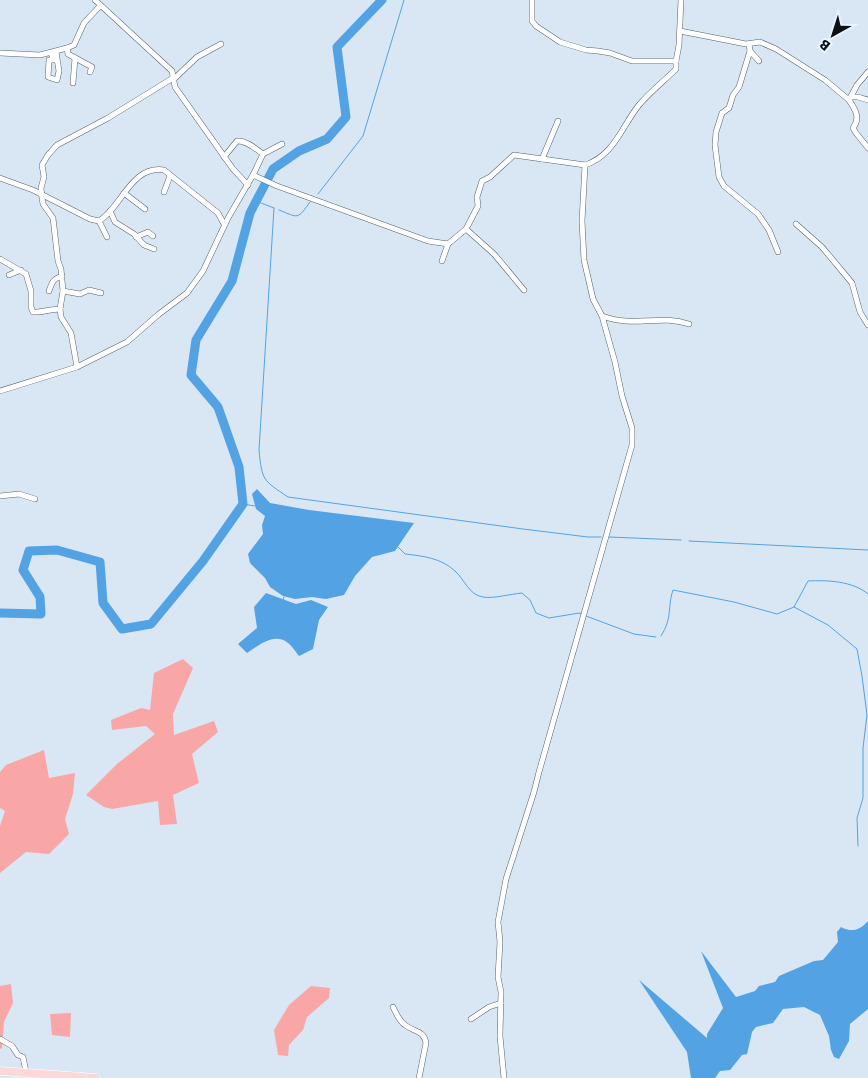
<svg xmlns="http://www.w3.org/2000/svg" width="868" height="1078" font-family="'Fira Sans',sans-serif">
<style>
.green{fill:#f9a6a7}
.water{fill:#53a2e3}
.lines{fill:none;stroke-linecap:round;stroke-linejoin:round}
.stream{stroke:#53a2e3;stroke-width:1}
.river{stroke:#53a2e3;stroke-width:9}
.minor-casing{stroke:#55626d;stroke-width:6}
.primary-casing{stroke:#fff;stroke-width:9}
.minor{stroke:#fff;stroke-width:5}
.primary{stroke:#fbd9d9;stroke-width:8}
</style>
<rect width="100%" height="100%" fill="#d9e7f5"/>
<g class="green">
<path d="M183,659l10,9 -20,46 1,21 40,-14 4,11 -26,22 7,29 -26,12 4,29 -17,1 -2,-24 -46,8 -8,-2 -18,-12 31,-31 38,-30 -9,-8 -34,4 -1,-10 30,-12 9,2 4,-37z"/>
<path d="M44,750l5,28 26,-5 -2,21 -8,25 4,15 -20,20 -23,-2 -26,21v-47l5,-15 -5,-3v-36l6,-7z"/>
<path d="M11,984l2,19 -9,19 -2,26 -2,1v-63z"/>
<path d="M311,986l19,2 -1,10 -22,19 -4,13 -14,15 -1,11 -10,-1 -4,-25 15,-25z"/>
<path d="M71,1013l-1,24 -18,-2 -2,-21z"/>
</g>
<g class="water">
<path d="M257,489l13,14 39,7 105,13 -19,28 -23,6 -17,19 -11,19 -18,4 -14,-2 -17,2 -12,-3 -13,-9 -5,-9 -15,-15 -2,-9 15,-20 -1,-9 3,-9 -9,-7 -4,-15z"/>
<path d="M266,593l30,11 15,-4 17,7 -9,13 -6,29 -14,7c-3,-4 -7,-10 -11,-13 -13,-11 -29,2 -41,10l-9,-9 19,-16 -3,-21z"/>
<path d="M868,921v88l-18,15 -1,17 -10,18 -5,-2 -3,-7 -2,-14 -9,-21 -16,-8 -21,2 -10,14 -17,4 -4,5 -5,22 -5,1 -12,15 -10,1 -5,7h-24l-4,-26 -48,-72 68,58v-4l16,-26 -22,-57 35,46 19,-6 4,-5 16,-4 4,-6 35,-15 9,-1 15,-18 -1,-10 4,-5c11,6 19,3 27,-6z"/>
</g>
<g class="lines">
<g class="stream">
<path d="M318,194l45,-58 41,-136"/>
<path d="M256,201l18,7"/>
<path d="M274,208l-15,242c3,31 4,30 29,47l235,32 65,8h13"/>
<path d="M279,210c20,8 18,10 31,-8"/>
<path d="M243,504l12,2"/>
<path d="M609,537l72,3"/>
<path d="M689,541l179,9"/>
<path d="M398,547l7,7c18,2 36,4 50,17 10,9 14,24 28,26 9,2 28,-3 39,-4l8,7 6,13 13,5 30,-5 3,1"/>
<path d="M283,600l1,-3"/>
<path d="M794,607l34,18 29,24 5,27 5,39 -4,33v50l-6,20 1,28"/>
<path d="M586,616l48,18 22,3"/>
<path d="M661,636c12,-19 6,-28 12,-46l61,12 43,12 17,-7 14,-26c19,-1 45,0 60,13"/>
</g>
<path class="river" d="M0,613l41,1 -1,-17 -17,-27 6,-19 28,-1 43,12 3,41 19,26 29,-5 52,-63 40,-57 -4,-37 -21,-60 -27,-32 5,-35 36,-59 18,-68 23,-44 26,-18 28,-12 19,-22 -9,-70 45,-47"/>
<defs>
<g id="minor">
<path d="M95,0l77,71 3,16 58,82 15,16"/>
<path d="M532,0v21l4,5 24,16 26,8 12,1 12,2 22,8h44"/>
<path d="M680,31l66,13 14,-2 16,7 49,31 24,20 2,-3h7l10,3"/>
<path d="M749,44l1,7 9,10"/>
<path d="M67,48l1,6 24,13 -2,5"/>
<path d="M750,51l-11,36 -6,8 -4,13 -7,5 -6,19 -1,13 4,32 5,9 34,28 11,16 9,22"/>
<path d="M0,53l40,2 27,-7 7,-3 10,-22 16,-17"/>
<path d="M51,53l3,7h-5l-1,17 9,3 2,-9 -3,-19"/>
<path d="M868,72l-11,13 -8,15c6,9 12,18 4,28l3,5 12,15"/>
<path d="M173,80l24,-23 24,-13"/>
<path d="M73,83l2,-25"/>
<path d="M263,154l19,-10"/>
<path d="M224,157l13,-16c9,-1 19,8 26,13l-10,21"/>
<path d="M542,159l16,-38"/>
<path d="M0,178l33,12 57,29 9,2c23,-14 32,-56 65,-51l54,43 6,11"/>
<path d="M164,192l6,-16"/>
<path d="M124,193l21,16"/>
<path d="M110,211l5,11 19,12 10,11 10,4"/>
<path d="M99,221l8,16"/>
<path d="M796,224l26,23 30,36 8,29 8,13"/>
<path d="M466,229l28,25 30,36"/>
<path d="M136,237l12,-5 5,4"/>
<path d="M0,259l26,15 5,17v16l2,5c6,1 18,-3 27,-3"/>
<path d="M442,261l6,-17"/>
<path d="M9,275l12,-5"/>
<path d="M49,291c3,-9 4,-12 13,-15"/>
<path d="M63,291l17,3 9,-4 12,3"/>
<path d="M602,316c33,12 57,-2 87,8"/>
<path d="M77,367l-6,-34 -10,-16 -1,-8 3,-18 -2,-22 -3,-8 -5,-43 -10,-14 -1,-6 -1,-10 3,-11 -2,-12 6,-10 9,-10 51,-27 65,-40"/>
<path d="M0,391l77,-24 50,-25 32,-28 28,-21 16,-22 25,-53 25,-43 24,11 151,55 20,3 18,-15 12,-23 -1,-9 5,-16 8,-4 24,-22 71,10c29,-9 37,-39 54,-60 11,-13 25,-24 37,-36v-8l3,-16 2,-45"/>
<path d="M0,496l19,-2 16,5"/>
<path d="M393,1007c3,6 6,14 12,18 9,7 19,5 21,18l-7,35"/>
<path d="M471,1019l18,-12 12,-4"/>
<path d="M0,1039l12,7 6,9 5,2 3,15"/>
<path d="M504,1078l-4,-42 1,-44 -3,-15 2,-35 -2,-20 8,-43 28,-87 5,-20 93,-327v-17l-10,-32 -7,-34 -13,-46 -9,-17 -9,-39 -2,-39 3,-56"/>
</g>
<path id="primary" d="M0,1071l96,7"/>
</defs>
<use href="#minor" class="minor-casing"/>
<use href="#primary" class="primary-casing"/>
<use href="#minor" class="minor"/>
<use href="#primary" class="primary"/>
</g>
<g transform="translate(833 35) rotate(219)" stroke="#e8f4ff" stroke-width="4" paint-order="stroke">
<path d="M0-4L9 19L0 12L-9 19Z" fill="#0c1115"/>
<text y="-8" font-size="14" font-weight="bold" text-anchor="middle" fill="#0c1115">B</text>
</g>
</svg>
